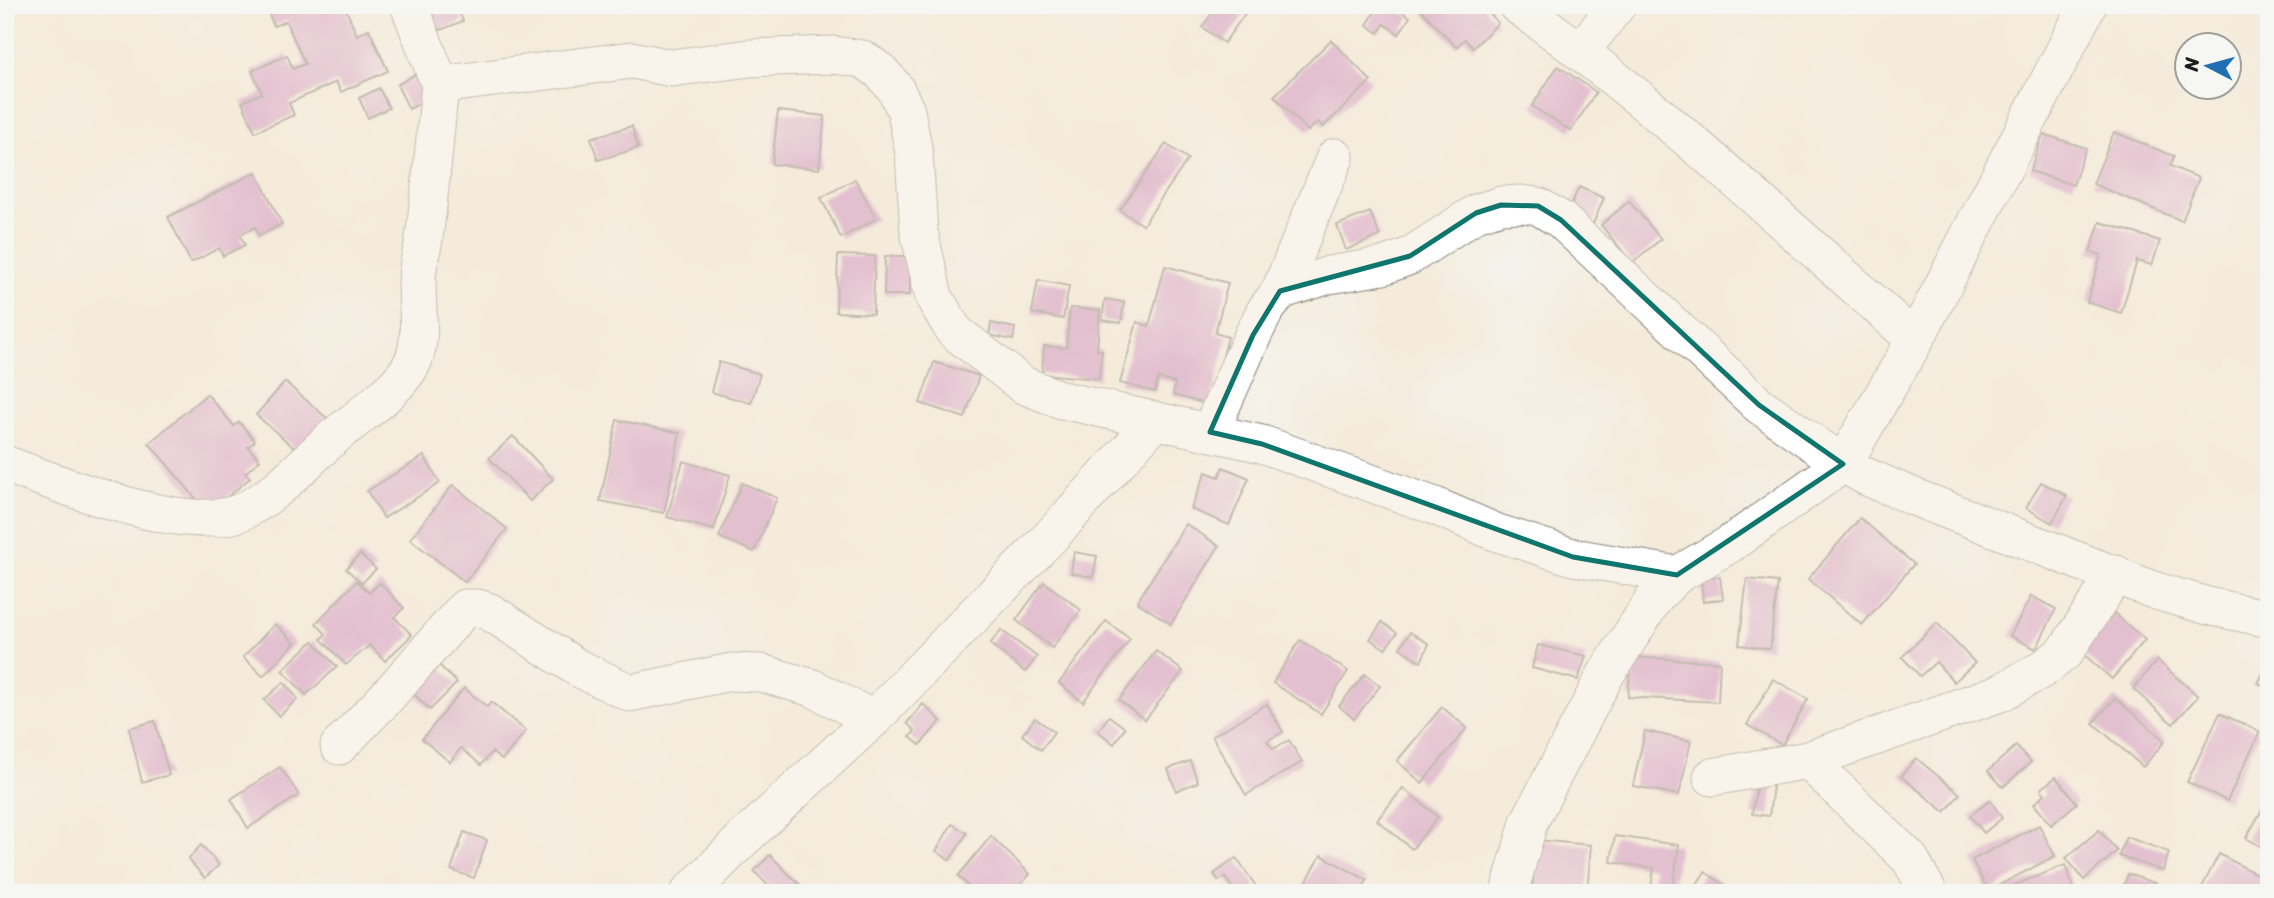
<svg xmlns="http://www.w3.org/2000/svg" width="2274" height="898" font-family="Sriracha,sans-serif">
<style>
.building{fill:#cf8cc3}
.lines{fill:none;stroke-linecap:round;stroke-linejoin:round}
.minor-casing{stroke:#88847c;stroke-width:39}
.minor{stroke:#fff;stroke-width:37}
.marked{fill:none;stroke:#0f766e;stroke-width:5;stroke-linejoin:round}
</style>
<rect width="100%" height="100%" fill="#f6f6f2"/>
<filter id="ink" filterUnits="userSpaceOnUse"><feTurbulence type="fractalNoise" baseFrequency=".0143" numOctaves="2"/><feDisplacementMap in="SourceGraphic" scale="14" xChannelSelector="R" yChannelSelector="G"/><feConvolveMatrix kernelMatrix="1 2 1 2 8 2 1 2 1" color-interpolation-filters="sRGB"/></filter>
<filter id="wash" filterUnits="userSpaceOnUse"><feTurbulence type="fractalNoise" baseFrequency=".00686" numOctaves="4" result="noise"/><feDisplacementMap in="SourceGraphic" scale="28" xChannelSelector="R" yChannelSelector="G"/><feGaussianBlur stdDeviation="1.57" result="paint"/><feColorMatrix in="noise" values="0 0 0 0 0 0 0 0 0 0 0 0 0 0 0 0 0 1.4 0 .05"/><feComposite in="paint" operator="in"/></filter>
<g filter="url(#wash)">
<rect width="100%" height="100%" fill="#f4ebdb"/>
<g id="blocks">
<g class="building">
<path d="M265,5h79l13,30 12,-6 19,42 -47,21 -5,-10 -47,21 5,12 -39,17 -13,-30 20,-9 -10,-22 35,-16 6,14 12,-5 -19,-43 -12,5z"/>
<path d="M421,5h35l7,16 -30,12z"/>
<path d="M1218,5h33l-27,38 -22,-16z"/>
<path d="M1379,5h12l19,12 -11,17 -15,-10 -5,9 -12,-8z"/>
<path d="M1429,5h53l16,18 -25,25 -8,-9 -9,8 -34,-36z"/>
<path d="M1331,40l40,41 -48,46 -5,-5 -10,9 -34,-35z"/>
<path d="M1558,66l38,26 -25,39 -39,-25z"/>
<path d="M419,72l13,25 -23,12 -12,-24z"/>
<path d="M379,88l10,20 -21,10 -9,-20z"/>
<path d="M778,111l47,5 -6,53 -47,-5z"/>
<path d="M632,126l6,22 -40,12 -7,-22z"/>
<path d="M2114,132l60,24 -4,10 29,12 -17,43 -89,-37z"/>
<path d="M2043,134l43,14 -13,37 -43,-14z"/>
<path d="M1166,144l22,15 -45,66 -23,-15z"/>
<path d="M256,172l26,52 -23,12 -4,-9 -15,8 5,10 -22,11 -4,-8 -28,15 -23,-46z"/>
<path d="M855,179l21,40 -35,19 -20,-40z"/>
<path d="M1579,187l25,11 -11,26 -25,-12z"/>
<path d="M1629,201l32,38 -29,24 -31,-38z"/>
<path d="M1370,212l10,24 -34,14 -9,-25z"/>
<path d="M2100,222l60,19 -8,24 -15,-4 -16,52 -34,-11 14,-47 -11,-3z"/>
<path d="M838,255l37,1 -2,58 -37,-2z"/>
<path d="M885,256h25v39h-26z"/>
<path d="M1165,266l63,17 -13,50 13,4 -18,68 -37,-10 2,-12 -17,-5 -3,14 -35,-9 17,-61 12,4z"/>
<path d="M1038,280l31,6 -6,33 -31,-6z"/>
<path d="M1105,299l19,3 -3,21 -19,-3z"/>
<path d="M1070,308l30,2 -3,40h5l-3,29 -57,-5 2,-28 22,2z"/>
<path d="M991,323l24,5 -2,12 -24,-5z"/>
<path d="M719,362l41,12 -9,29 -40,-11z"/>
<path d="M934,362l45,14 -14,42 -45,-15z"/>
<path d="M285,382l42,36 -29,33 -42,-36z"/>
<path d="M207,394l27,32 5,-4 16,19 -7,6 12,13 -15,13 5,5 -42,35 -59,-70z"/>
<path d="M617,420l63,13 -16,80 -64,-12z"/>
<path d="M513,436l40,43 -23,22 -41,-43z"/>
<path d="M424,456l16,27 -56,35 -17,-27z"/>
<path d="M683,461l47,14 -16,55 -47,-13z"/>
<path d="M1223,467l26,11 -20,47 -38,-16 15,-37 13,5z"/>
<path d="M2041,482l26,14 -15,27 -26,-15z"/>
<path d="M742,483l35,15 -23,54 -35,-15z"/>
<path d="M453,485l54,44 -42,53 -55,-43z"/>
<path d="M1860,518l54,46 -52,61 -54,-46z"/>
<path d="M1186,524l33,22 -48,78 -34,-22z"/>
<path d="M1074,552l23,4 -4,21 -22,-4z"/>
<path d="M360,554l16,15 -14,14 -16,-14z"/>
<path d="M1720,577l3,22 -20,3 -2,-23z"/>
<path d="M1747,579l31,3 -8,67 -31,-4z"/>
<path d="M357,581l12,12 11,-10 24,25 -10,9 18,18 -27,26 -15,-16 -24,20 -25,-26 5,-5 -10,-11z"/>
<path d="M1044,582l37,28 -29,38 -36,-28z"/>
<path d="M2031,596l25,13 -20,40 -26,-13z"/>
<path d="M2114,613l31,27 -33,39 -31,-27z"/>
<path d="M1106,621l24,18 -47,63 -24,-19z"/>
<path d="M1382,622l15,11 -12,16 -15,-10z"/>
<path d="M1937,623l38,40 -21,19 -18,-20 -16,14 -18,-19z"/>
<path d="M275,624l20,19 -32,33 -20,-19z"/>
<path d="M1001,630l36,27 -12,15 -35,-28z"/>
<path d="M1410,632l19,12 -8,18 -21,-14z"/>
<path d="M1300,640l48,31 -27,43 -48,-31z"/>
<path d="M313,641l24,26 -31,28 -24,-25z"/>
<path d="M1538,645l48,11 -8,24 -46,-12z"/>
<path d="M1156,651l27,20 -38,49 -26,-20z"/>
<path d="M1631,657l89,5 -2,40 -90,-5z"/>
<path d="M2157,660l41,36 -25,28 -40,-35z"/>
<path d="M2269,662v27l-11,-6z"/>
<path d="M439,665l18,18 -27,27 -18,-18z"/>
<path d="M1365,674l15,12 -26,33 -15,-13z"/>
<path d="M1773,679l35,20 -26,46 -35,-20z"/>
<path d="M284,682l14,17 -19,17 -15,-16z"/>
<path d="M464,688l23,19 4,-5 35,29 -24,29 -10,-8 -11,13 -20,-17 -11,14 -28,-23z"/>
<path d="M2115,698l50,43 -22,26 -50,-44z"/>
<path d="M923,704l18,17 -21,24 -10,-8 5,-6 -8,-8z"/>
<path d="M1267,704l16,28 -16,9 6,8 16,-9 13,22 -56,33 -34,-59z"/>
<path d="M1442,707l25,21 -45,55 -25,-22z"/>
<path d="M2220,713l40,19 -33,69 -40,-19z"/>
<path d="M1109,716l16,12 -11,16 -16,-13z"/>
<path d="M1035,718l19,14 -13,18 -19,-15z"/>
<path d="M155,721l14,54 -27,7 -13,-54z"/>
<path d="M1645,731l46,10 -12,54 -46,-9z"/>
<path d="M2016,746l15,16 -28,25 -15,-16z"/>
<path d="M1916,758l44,36 -15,18 -44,-36z"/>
<path d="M1190,761l8,21 -22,9 -8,-22z"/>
<path d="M280,767l19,28 -51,33 -17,-29z"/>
<path d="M2056,777l21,26 -26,22 -17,-21 11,-10 -4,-5z"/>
<path d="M1757,783l16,3 -4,30 -17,-2z"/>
<path d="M1403,788l35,29 -26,32 -35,-29z"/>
<path d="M2269,798v53l-23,-13z"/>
<path d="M1990,800l12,18 -18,15 -14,-17z"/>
<path d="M952,824l15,9 -17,27 -14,-9z"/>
<path d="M2039,825l16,31 -67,35 -16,-31z"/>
<path d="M2099,830l18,21 -33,29 -18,-22z"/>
<path d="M464,832l23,8 -13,38 -23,-8z"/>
<path d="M991,836l39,38 -16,19h-39l-17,-17z"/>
<path d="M1615,836l64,9 -7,47 -21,-3 3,-21 -43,-6z"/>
<path d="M2126,837l43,15 -6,19 -44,-15z"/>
<path d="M1536,840l55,5 -4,48h-55z"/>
<path d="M201,845l18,20 -14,13 -17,-19z"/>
<path d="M2219,854l45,24 -1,3 6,3v9h-70z"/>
<path d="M770,855l32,32 -6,6h-21l-21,-22z"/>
<path d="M1321,855l46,25 -7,13h-60z"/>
<path d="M1236,858l20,28 -10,7h-10l-11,-16 -6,4 -5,-7z"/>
<path d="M2065,865l11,28h-81z"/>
<path d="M1705,872l32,21h-46z"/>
<path d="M2128,874l35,12 -2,7h-40z"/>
</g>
</g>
</g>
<g filter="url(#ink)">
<use href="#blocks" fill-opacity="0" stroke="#88847c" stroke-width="2"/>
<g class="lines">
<defs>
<g id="minor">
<path d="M409,5l31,80 192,-25 39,8 79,-10 83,-3 30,4 17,12 15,17 11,23 8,42 5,79 15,65 20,34 69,54 39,15 200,44 173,62 60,26 78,25 104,18"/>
<path d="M1517,5c141,100 269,220 398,335"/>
<path d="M1581,51l36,-46"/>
<path d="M1280,291l55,-134"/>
<path d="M1210,432l43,-97 12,-24 15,-20 49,-16 54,-9 27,-10 66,-43 25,-8 20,-1 17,2 23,14 198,185 84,59 24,13 52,22 237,92 52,15 61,13"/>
<path d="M5,464c54,20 182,72 236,48 37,-17 63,-50 94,-76 24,-20 68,-49 79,-77 10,-28 0,-61 4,-90 1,-10 5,-21 6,-31 7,-51 11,-102 16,-153"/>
<path d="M339,746l45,-46 81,-92h13l12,4 88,56 52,25 101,-21 30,1 52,15 60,31"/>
<path d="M1808,760l192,-67 43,-24 22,-17 51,-78"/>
<path d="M1712,777l96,-17 102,99 19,34"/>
<path d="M689,893l55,-55 129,-119 180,-185 102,-113"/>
<path d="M1509,893l20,-71 77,-148 50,-78 21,-21 53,-31 113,-80 72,-124 173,-335"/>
</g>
</defs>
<use href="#minor" class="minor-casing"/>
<use href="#minor" class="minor"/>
</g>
</g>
<path d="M0 0H2274V898H0ZM1501,205l37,1 23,14 198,185 84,59 -166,111 -104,-18 -311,-113 -52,-12 43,-97 27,-44 130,-35 66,-43z" fill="#f4ebdb" fill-opacity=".55" fill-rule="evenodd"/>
<path class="marked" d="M1501,205l37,1 23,14 198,185 84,59 -166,111 -104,-18 -311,-113 -52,-12 43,-97 27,-44 130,-35 66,-43z"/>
<rect width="2274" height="898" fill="none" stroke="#f6f6f2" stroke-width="28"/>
<g transform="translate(2208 66) rotate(276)"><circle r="33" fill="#f6f6f2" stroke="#9f9f9c" stroke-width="2"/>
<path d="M0-5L12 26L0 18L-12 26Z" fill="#1f6fb2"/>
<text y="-10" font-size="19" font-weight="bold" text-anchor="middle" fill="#1c1c1c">N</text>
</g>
</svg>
